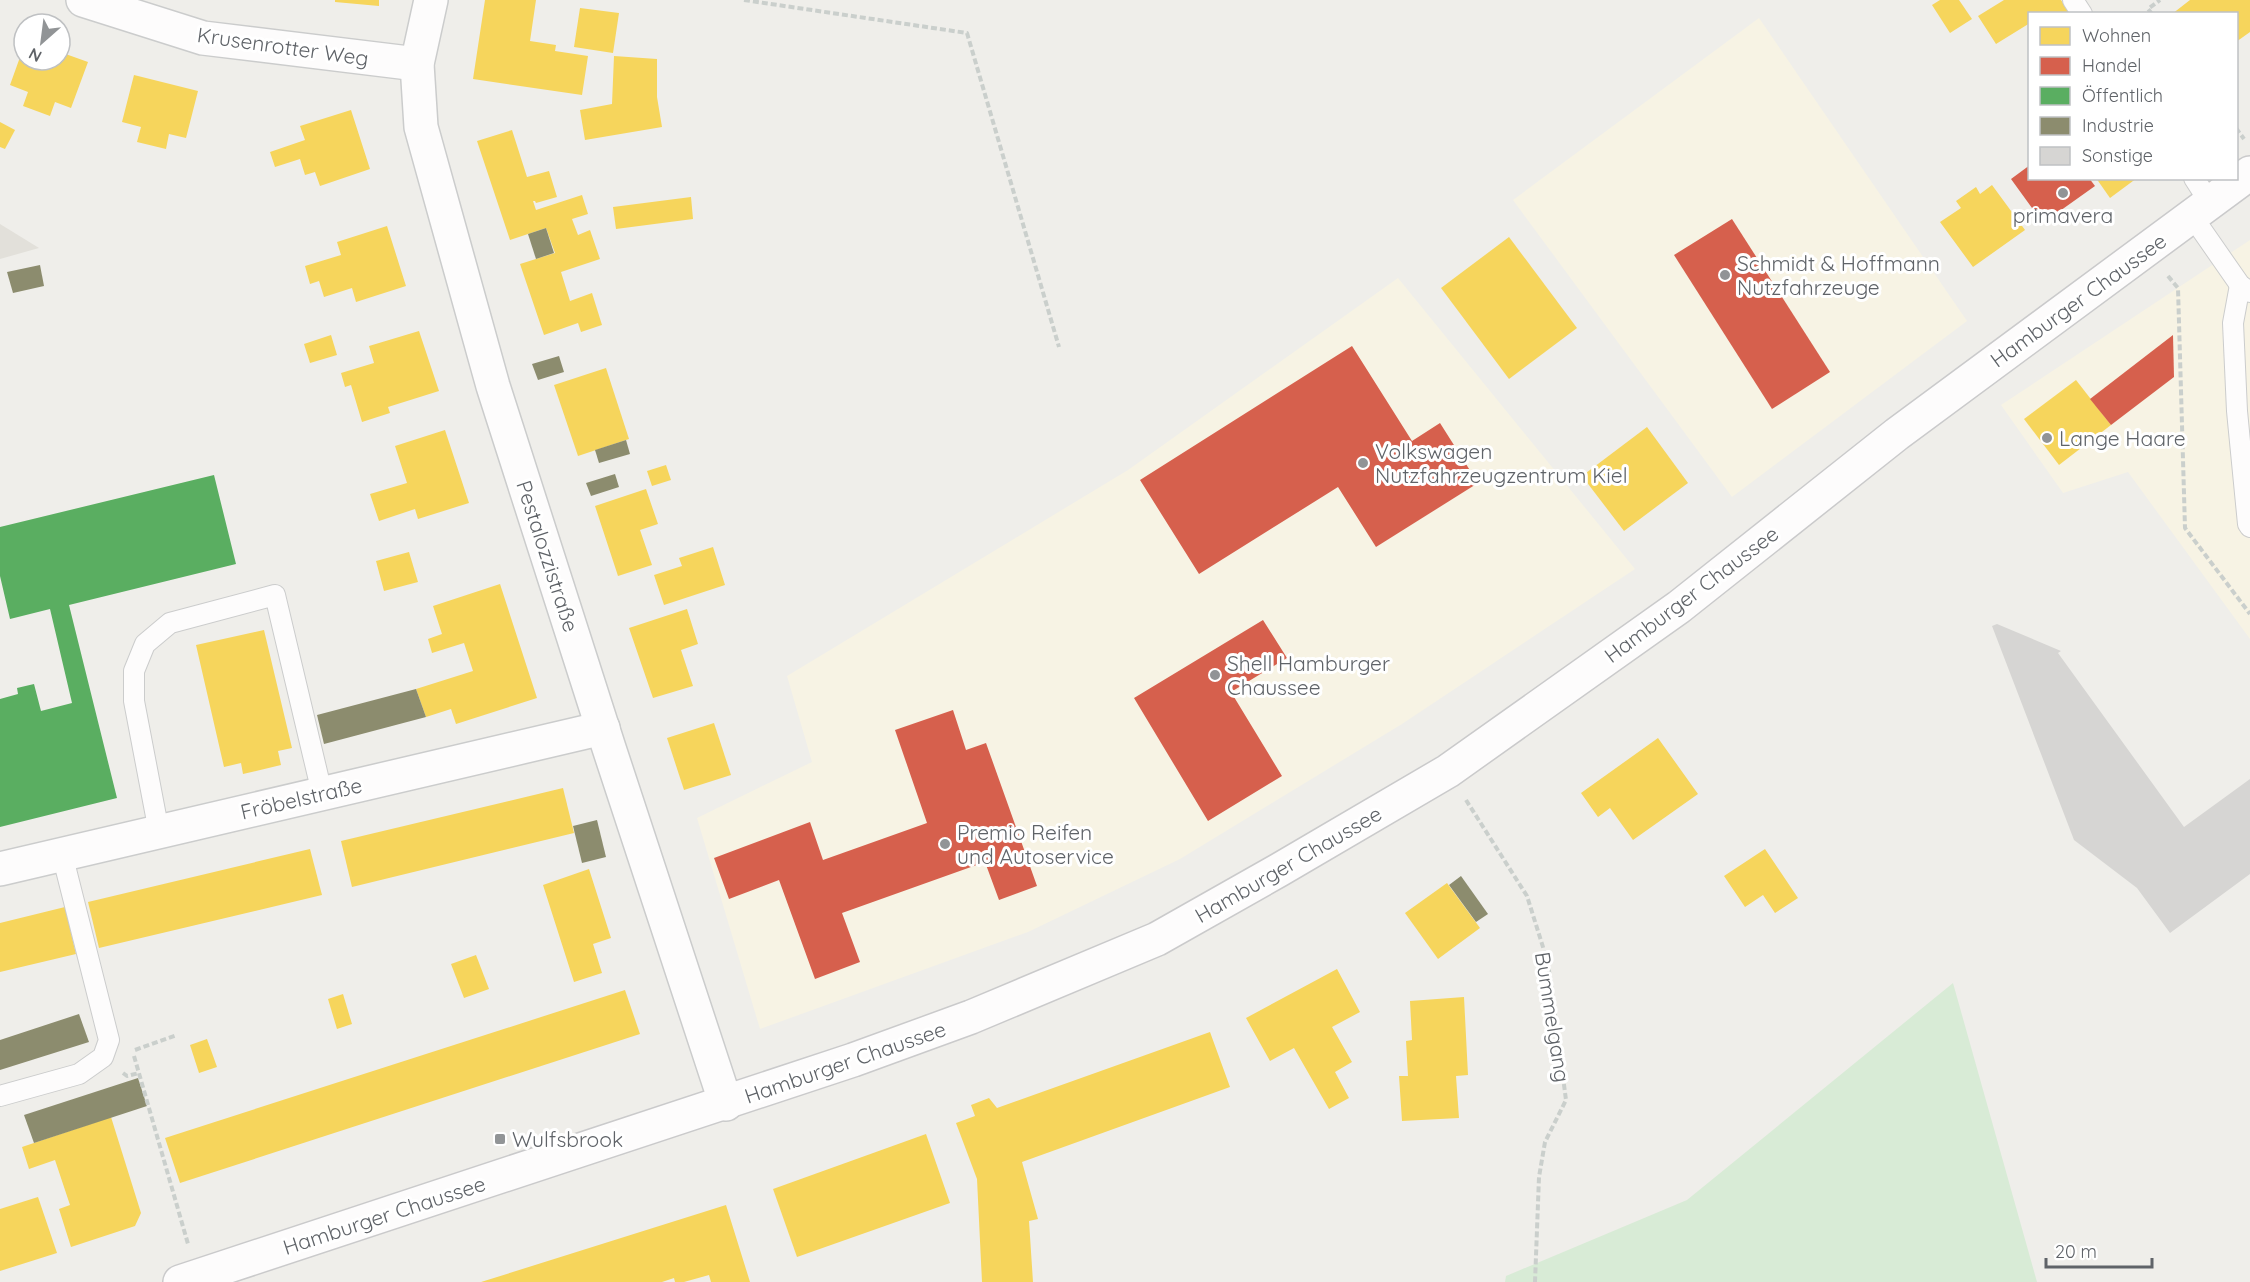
<svg xmlns="http://www.w3.org/2000/svg" width="2250" height="1282" font-family="Quicksand,sans-serif">
<style>
.commercial{fill:#f7f3e4}
.education{fill:#e2e0da}
.green{fill:#d8ebd6}
.homes{fill:#f6d55c}
.shops{fill:#d6604d}
.public{fill:#5aae61}
.industry{fill:#8c8c6e}
.building{fill:#d6d5d3}
.lines{fill:none;stroke-linecap:round;stroke-linejoin:round}
.service-casing{stroke:#cbcccc;stroke-width:22}
.minor-casing{stroke:#cbcccc;stroke-width:36}
.secondary-casing{stroke:#cacacb;stroke-width:36}
.path{stroke:#cacfcc;stroke-width:4;stroke-dasharray:6 3;stroke-linecap:butt}
.service{stroke:#fdfcfc;stroke-width:20}
.minor{stroke:#fdfcfc;stroke-width:33}
.secondary{stroke:#fdfcfc;stroke-width:33}
.poi-dot{fill:#919496;stroke:#fff;stroke-width:2}
.labels{text-anchor:middle;dominant-baseline:central;stroke-width:6;stroke-linejoin:round;paint-order:stroke}
.street-label{font-size:21px;fill:#5f6368;stroke:#fff}
.poi-label{font-size:21px;fill:#5f6368;stroke:#fff;text-anchor:start}
</style>
<rect width="100%" height="100%" fill="#efeeea"/>
<g class="commercial">
<path d="M1759,18l208,303 -235,176 -219,-297z"/>
<path d="M2250,240v399l-122,-167 -65,21 -62,-88z"/>
<path d="M1398,278l237,291 -233,155 -222,135 -152,73 -268,97 -63,-211 115,-56 -25,-86 341,-206z"/>
</g>
<path class="education" d="M0,224l39,24 -39,11z"/>
<path class="green" d="M1953,983l84,299h-532l1,-6 181,-76z"/>
<g class="homes">
<path d="M335,0h44v6l-44,-4z"/>
<path d="M485,0h51l-6,41 26,4 -1,6 33,5 -6,39 -109,-16z"/>
<path d="M1940,0h19l13,19 -22,14 -18,-28z"/>
<path d="M2004,0h57l9,14h-40v9l-34,21 -18,-28z"/>
<path d="M2190,0h60v32l-14,10v-28h-64z"/>
<path d="M580,8l39,5 -6,40 -39,-6z"/>
<path d="M24,46v14h36v-8l28,10 -17,46 -16,-6 -5,14 -27,-10 5,-14 -18,-7z"/>
<path d="M614,56l43,3v38l5,30 -77,13 -5,-30 32,-6z"/>
<path d="M134,75l64,16 -12,47 -17,-4 -3,15 -29,-7 4,-15 -19,-5z"/>
<path d="M351,110l19,59 -50,17 -5,-14 -10,3 -5,-16 -25,8 -5,-15 35,-12 -5,-14z"/>
<path d="M0,122l15,8 -10,19 -5,-2z"/>
<path d="M512,130l15,47 22,-6 8,26 -21,6 -1,-2h-2l3,9 46,-15 6,19 -16,5 6,16 12,-5 10,29 -39,13 9,29 22,-8 10,32 -21,7 -3,-9 -34,12 -24,-71 35,-11 -9,-25 -36,12 -33,-99z"/>
<path d="M2096,178h41l-27,20z"/>
<path d="M1992,185l33,45 -52,37 -33,-45 21,-14 -5,-7 20,-14 4,7z"/>
<path d="M691,197l2,22 -77,10 -3,-22z"/>
<path d="M387,226l19,60 -50,16 -4,-14 -28,9 -5,-16 -9,3 -5,-18 36,-11 -4,-13z"/>
<path d="M1509,237l68,91 -68,51 -68,-91z"/>
<path d="M419,331l20,60 -51,16 2,6 -28,9 -11,-37 -6,2 -4,-14 33,-10 -5,-17z"/>
<path d="M331,335l6,20 -27,8 -6,-19z"/>
<path d="M606,368l23,71 -51,17 -24,-71z"/>
<path d="M2076,380l35,45 -52,40 -35,-46z"/>
<path d="M1647,427l41,56 -64,48 -42,-55z"/>
<path d="M445,430l24,73 -51,16 -3,-10 -36,12 -9,-27 37,-11 -12,-37z"/>
<path d="M666,465l5,15 -19,6 -5,-15z"/>
<path d="M646,489l12,35 -18,6 12,35 -34,11 -23,-70z"/>
<path d="M713,547l12,38 -61,20 -10,-30 28,-9 -3,-8z"/>
<path d="M409,552l9,30 -34,9 -8,-30z"/>
<path d="M500,584l37,114 -81,26 -5,-15 -25,8 -10,-28 57,-18 -9,-28 -32,10 -4,-14 14,-5 -9,-28z"/>
<path d="M687,609l11,35 -17,6 12,36 -40,12 -24,-70z"/>
<path d="M264,630l28,118 -14,3 3,14 -38,9 -2,-11 -17,4 -28,-122z"/>
<path d="M714,723l17,52 -47,15 -17,-52z"/>
<path d="M1658,738l40,56 -65,46 -23,-32 -12,9 -17,-24z"/>
<path d="M563,788l11,45 -222,54 -11,-46z"/>
<path d="M310,849l12,46 -223,53 -11,-46z"/>
<path d="M1765,849l33,49 -23,15 -12,-18 -18,12 -21,-31z"/>
<path d="M589,869l22,69 -18,6 9,29 -28,9 -31,-97z"/>
<path d="M1447,883l33,45 -42,31 -33,-46z"/>
<path d="M65,907l11,47 -76,18v-49z"/>
<path d="M476,955l13,34 -25,9 -13,-34z"/>
<path d="M1337,969l23,43 -28,15 20,35 -17,10 14,26 -20,11 -35,-61 -24,13 -24,-43z"/>
<path d="M625,990l15,44 -460,149 -15,-45z"/>
<path d="M343,994l9,30 -15,5 -9,-30z"/>
<path d="M1464,997l4,78 -12,1 3,42 -57,3 -3,-45h9l-2,-35 6,-1 -2,-39z"/>
<path d="M1210,1032l20,55 -208,75 16,57 -9,2 4,61h-51l-5,-103 -21,-56 19,-7 -4,-11 18,-7 8,10z"/>
<path d="M207,1039l10,28 -18,6 -9,-28z"/>
<path d="M111,1117l30,96 -6,13 -64,21 -12,-38 11,-4 -15,-45 -26,9 -7,-22z"/>
<path d="M926,1134l24,69 -153,54 -24,-68z"/>
<path d="M38,1197l19,56 -57,18v-62z"/>
<path d="M726,1205l24,77h-39l-2,-7 -25,7h-9l-1,-4 -12,4h-181z"/>
</g>
<g class="shops">
<path d="M2030,165v13h59l6,8 -52,37 -32,-44z"/>
<path d="M1732,219l98,153 -58,37 -98,-154z"/>
<path d="M2173,335l1,42 -63,48 -21,-26z"/>
<path d="M1352,346l60,95 28,-18 38,60 -102,64 -38,-60 -139,87 -59,-94z"/>
<path d="M1263,620l24,38 -56,34 51,84 -74,45 -74,-123z"/>
<path d="M953,710l13,40 20,-7 51,143 -38,14 -14,-38 -143,51 18,49 -45,17 -36,-99 -50,19 -15,-41 96,-36 13,38 104,-37 -32,-93z"/>
</g>
<path class="public" d="M214,475l22,89 -167,41 48,193 -117,29v-128l18,-5 -1,-6 17,-4 7,27 31,-8 -22,-94 -40,10 -10,-43v-49z"/>
<g class="industry">
<path d="M546,228l8,25 -18,6 -8,-25z"/>
<path d="M40,265l4,21 -31,7 -6,-21z"/>
<path d="M559,356l5,16 -26,8 -6,-16z"/>
<path d="M626,440l4,14 -31,9 -4,-13z"/>
<path d="M615,474l4,13 -28,9 -5,-13z"/>
<path d="M416,689l10,28 -102,27 -7,-29z"/>
<path d="M597,820l9,37 -24,6 -9,-37z"/>
<path d="M1461,876l27,38 -12,8 -27,-37z"/>
<path d="M79,1014l10,28 -89,28v-30z"/>
<path d="M138,1078l9,28 -113,37 -10,-28z"/>
</g>
<path class="building" d="M1997,624l64,27 -3,2 126,174 66,-48v95l-80,59 -33,-45 -63,-48 -82,-214z"/>
<g class="lines">
<defs>
<g id="service">
<path d="M2073,0l9,14"/>
<path d="M2194,178l16,25"/>
<path d="M2192,216l48,69 10,7"/>
<path d="M2240,285l-7,38 4,88 11,113 2,3"/>
<path d="M159,832l-25,-131v-30l11,-27 25,-21 105,-28 47,198"/>
<path d="M0,1096l79,-22 24,-17 6,-17 -47,-186"/>
</g>
<g id="minor">
<path d="M83,0l120,38 214,26"/>
<path d="M431,0l-14,64 4,63 72,259 116,362 117,356"/>
<path d="M0,869l603,-141"/>
</g>
<path id="secondary" d="M180,1282l673,-222 118,-43 186,-78 122,-69 169,-99 231,-164 218,-173 353,-261"/>
</defs>
<use href="#service" class="service-casing"/>
<use href="#minor" class="minor-casing"/>
<use href="#secondary" class="secondary-casing"/>
<g class="path">
<path d="M744,0l223,33 92,314"/>
<path d="M2152,14l-4,-5 12,-9"/>
<path d="M2236,128l8,11"/>
<path d="M2168,276l10,12 7,240 65,86"/>
<path d="M1466,800l61,96 21,67 18,137 -21,42 -6,35 -4,105"/>
<path d="M135,1050l42,-15"/>
<path d="M134,1056l54,188"/>
<path d="M123,1073l4,3 12,-3"/>
</g>
<use href="#service" class="service"/>
<use href="#minor" class="minor"/>
<use href="#secondary" class="secondary"/>
</g>
<g class="poi-dot">
<circle cx="2063" cy="193" r="6"/>
<circle cx="1725" cy="275" r="6"/>
<circle cx="2047" cy="438" r="6"/>
<circle cx="1363" cy="463" r="6"/>
<circle cx="1215" cy="675" r="6"/>
<circle cx="945" cy="844" r="6"/>
<rect x="494" y="1133" width="12" height="12" rx="3"/>
</g>
<g class="labels">
<g class="street-label">
<text transform="translate(283 46) rotate(8)">Krusenrotter Weg</text>
<text transform="translate(2078 300) rotate(-36)">Hamburger Chaussee</text>
<text transform="translate(548 556) rotate(72)">Pestalozzistraße</text>
<text transform="translate(1691 594) rotate(-37)">Hamburger Chaussee</text>
<text transform="translate(301 798) rotate(-13)">Fröbelstraße</text>
<text transform="translate(1288 864) rotate(-30)">Hamburger Chaussee</text>
<text transform="translate(1553 1017) rotate(81)">Bummelgang</text>
<text transform="translate(845 1062) rotate(-19)">Hamburger Chaussee</text>
<text transform="translate(384 1215) rotate(-18)">Hamburger Chaussee</text>
</g>
<g class="poi-label">
<text x="2063" y="215" text-anchor="middle">primavera</text>
<text x="1737" y="263">Schmidt &amp; Hoffmann<tspan x="1737" dy="24">Nutzfahrzeuge</tspan></text>
<text x="2059" y="438">Lange Haare</text>
<text x="1375" y="451">Volkswagen<tspan x="1375" dy="24">Nutzfahrzeugzentrum Kiel</tspan></text>
<text x="1227" y="663">Shell Hamburger<tspan x="1227" dy="24">Chaussee</tspan></text>
<text x="957" y="832">Premio Reifen<tspan x="957" dy="24">und Autoservice</tspan></text>
<text x="512" y="1139">Wulfsbrook</text>
</g>
</g>
<rect x="2028" y="12" width="210" height="168" fill="#ffffff" stroke="#bfc1c3" stroke-width="1.5"/>
<rect x="2040" y="27" width="30" height="18" fill="#f6d55c" stroke="#bfc1c3" stroke-width="1.5"/>
<text x="2082" y="42" font-size="18" fill="#5f6368">Wohnen</text>
<rect x="2040" y="57" width="30" height="18" fill="#d6604d" stroke="#bfc1c3" stroke-width="1.5"/>
<text x="2082" y="72" font-size="18" fill="#5f6368">Handel</text>
<rect x="2040" y="87" width="30" height="18" fill="#5aae61" stroke="#bfc1c3" stroke-width="1.5"/>
<text x="2082" y="102" font-size="18" fill="#5f6368">Öffentlich</text>
<rect x="2040" y="117" width="30" height="18" fill="#8c8c6e" stroke="#bfc1c3" stroke-width="1.5"/>
<text x="2082" y="132" font-size="18" fill="#5f6368">Industrie</text>
<rect x="2040" y="147" width="30" height="18" fill="#d6d5d3" stroke="#bfc1c3" stroke-width="1.5"/>
<text x="2082" y="162" font-size="18" fill="#5f6368">Sonstige</text>
<g transform="translate(42 42) rotate(208)"><circle r="28" fill="#ffffff" stroke="#bfc1c3" stroke-width="1.5"/>
<path d="M0-4.5L10 22L0 15L-10 22Z" fill="#919496"/>
<text y="-9" font-size="16" font-weight="bold" text-anchor="middle" fill="#5f6368">N</text>
</g>
<path d="M2046 1258v9h106v-9" fill="none" stroke="#5f6368" stroke-width="3"/>
<text x="2055" y="1258" font-size="18" fill="#5f6368" stroke="#ffffff" stroke-width="4.5" paint-order="stroke">20 m</text>
</svg>
